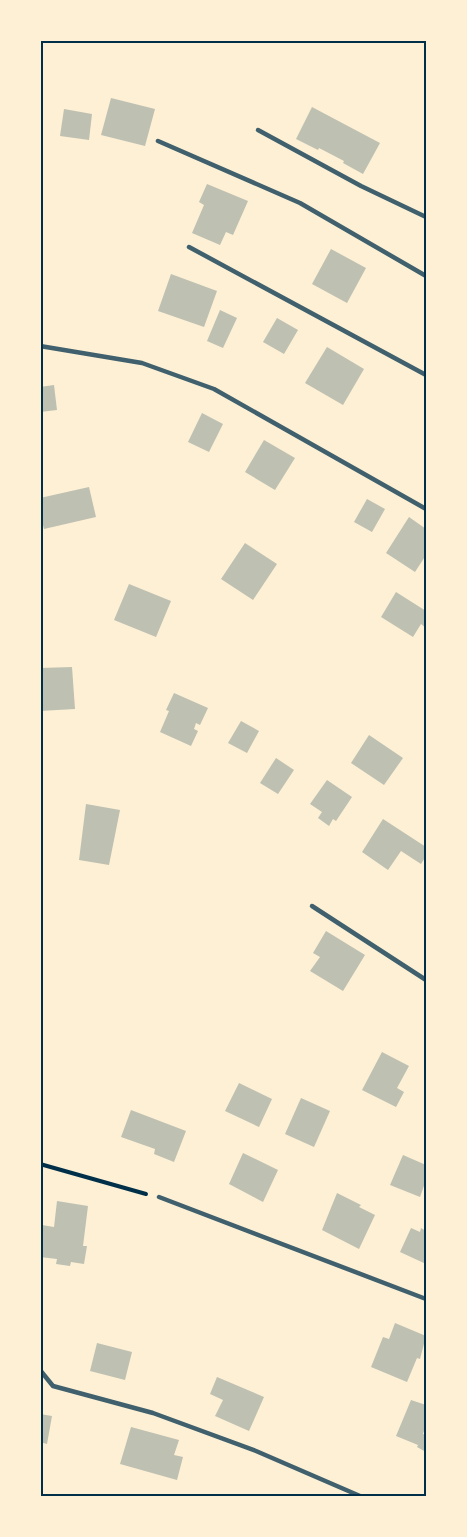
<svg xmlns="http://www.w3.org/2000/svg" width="467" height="1537" font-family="Signika,sans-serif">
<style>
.building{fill:#bec0b2}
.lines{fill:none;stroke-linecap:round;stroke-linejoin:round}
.path{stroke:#003049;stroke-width:4}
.service{stroke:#3f606c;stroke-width:4.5}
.neatline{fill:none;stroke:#003049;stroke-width:2}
</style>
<rect width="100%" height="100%" fill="#fdf0d5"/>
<g class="building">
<path d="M111,98l44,11 -10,37 -44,-11z"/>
<path d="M312,107l68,36 -17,31 -20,-11 1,-2 -25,-13 -1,2 -22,-11z"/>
<path d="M64,109l28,5 -3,26 -29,-4z"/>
<path d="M207,184l41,17 -15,34 -7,-3 -6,13 -28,-12 12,-28 -5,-3z"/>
<path d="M331,249l35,19 -19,35 -35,-19z"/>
<path d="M171,274l46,17 -13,36 -46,-16z"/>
<path d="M220,310l17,8 -14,30 -16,-7z"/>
<path d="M277,318l21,12 -14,24 -21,-12z"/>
<path d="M327,347l37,22 -21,36 -38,-22z"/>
<path d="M54,385l3,25 -17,2v-25z"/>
<path d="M202,413l21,11 -14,28 -21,-10z"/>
<path d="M264,440l31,18 -20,32 -30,-18z"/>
<path d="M89,487l7,30 -52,12 -4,-16v-15z"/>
<path d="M367,499l18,10 -13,23 -18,-10z"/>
<path d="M409,517l17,12v26l-11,17 -29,-19z"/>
<path d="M245,543l32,21 -24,36 -32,-21z"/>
<path d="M129,584l42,17 -15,36 -42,-17z"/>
<path d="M396,592l30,19v17l-5,-4 -8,13 -32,-20z"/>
<path d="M72,667l3,42 -35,2v-43z"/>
<path d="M174,693l34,15 -8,17 -4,-2 -2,6 4,2 -7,15 -31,-14 9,-21 -3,-1z"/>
<path d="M241,721l18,10 -12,22 -19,-10z"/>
<path d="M369,735l34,23 -19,27 -33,-22z"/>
<path d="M276,758l18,12 -16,24 -18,-11z"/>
<path d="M327,780l25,17 -16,24 -3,-2 -4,7 -11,-8 4,-6 -12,-8z"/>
<path d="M86,804l34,6 -11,55 -30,-5z"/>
<path d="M383,819l43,28v9l-5,8 -20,-13 -13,19 -26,-18z"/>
<path d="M326,931l39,24 -22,36 -33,-20 10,-14 -7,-4z"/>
<path d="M382,1052l27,14 -12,22 7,4 -8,15 -34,-17z"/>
<path d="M239,1083l33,16 -13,28 -34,-16z"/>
<path d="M301,1098l29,13 -16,36 -29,-13z"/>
<path d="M131,1110l55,21 -12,31 -20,-8 1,-5 -34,-12z"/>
<path d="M243,1153l35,17 -15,32 -34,-18z"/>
<path d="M403,1155l23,10v15l-6,17 -30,-12z"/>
<path d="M337,1193l24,12 -2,2 16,8 -16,34 -37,-19z"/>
<path d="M57,1201l31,5 -5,40h4l-3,18 -13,-2 -1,4 -14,-2 1,-5 -17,-2 2,-32 12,2z"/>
<path d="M411,1228l9,4 1,-4 5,3v33l-26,-12z"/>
<path d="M395,1323l31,13 -6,23 -3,-1 -10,24 -36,-15 12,-30 6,2z"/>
<path d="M97,1343l35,9 -7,28 -35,-9z"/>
<path d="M217,1377l47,20 -15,34 -34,-15 8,-16 -13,-6z"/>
<path d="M411,1400l15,5v20l-3,9 3,1v17l-9,-5 1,-2 -22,-9z"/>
<path d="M40,1414l12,2 -5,28 -7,-2z"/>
<path d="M131,1427l48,13 -5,15 9,2 -6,23 -57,-16z"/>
</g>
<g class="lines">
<path class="path" d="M40,1164l106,30"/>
<g class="service">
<path d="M258,130l103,56 65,31"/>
<path d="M158,141l142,62 126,73"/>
<path d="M189,247l237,128"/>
<path d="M40,346l102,17 72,26 212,120"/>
<path d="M312,906l114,74"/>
<path d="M159,1197l267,102"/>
<path d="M40,1370l13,16 100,27 103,38 104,45"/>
</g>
</g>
<rect width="467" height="1537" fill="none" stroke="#fdf0d5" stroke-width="84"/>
<rect x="42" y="42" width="383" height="1453" class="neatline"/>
</svg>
